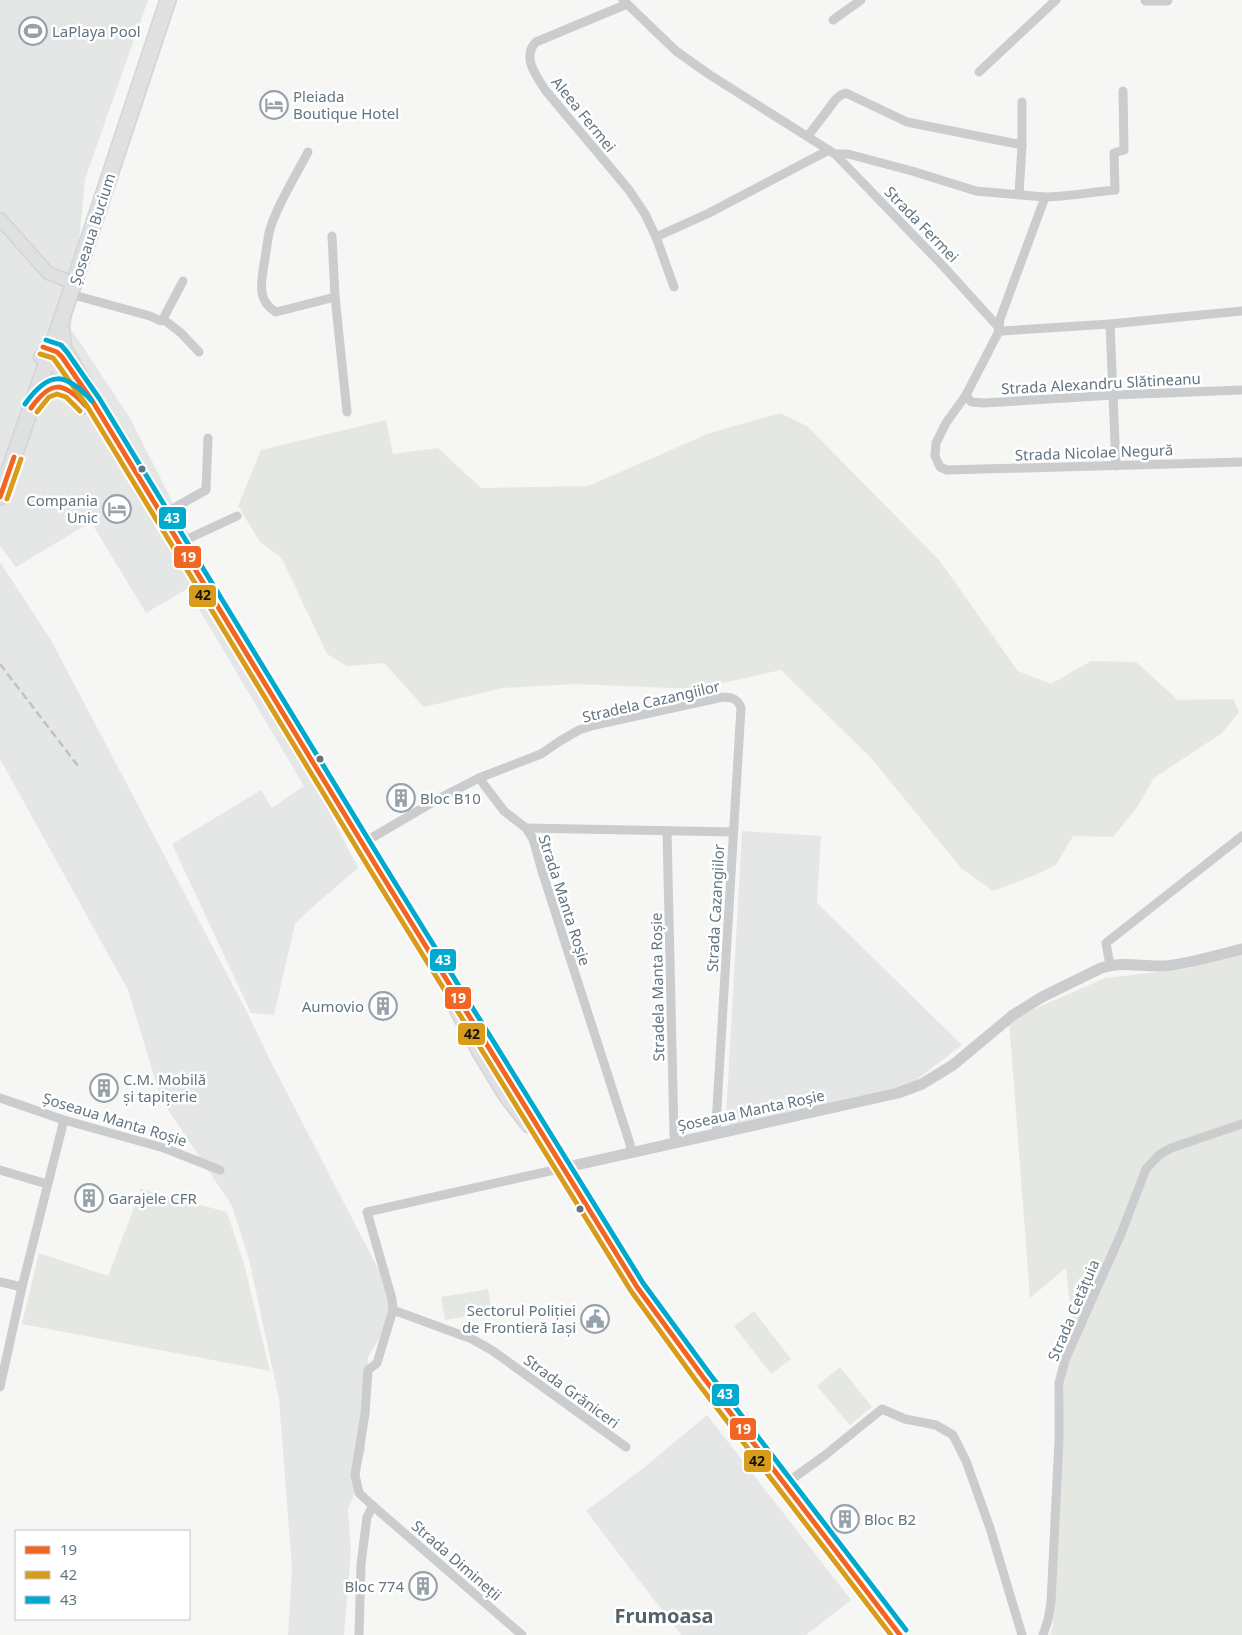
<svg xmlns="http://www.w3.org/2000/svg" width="1242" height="1635" font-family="'Noto Sans',sans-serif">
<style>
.built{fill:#e5e7e6}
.green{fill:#e5e8e2}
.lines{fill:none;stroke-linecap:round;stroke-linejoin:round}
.secondary-casing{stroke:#d3d4d5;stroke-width:15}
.primary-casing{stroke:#d3d4d5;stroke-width:18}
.minor{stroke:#cbcccd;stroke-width:9}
.tertiary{stroke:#cbcccd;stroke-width:11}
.secondary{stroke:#dfe0e1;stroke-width:12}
.primary{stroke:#dfe0e1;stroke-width:15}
.rail{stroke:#c0c2c3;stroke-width:2.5;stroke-dasharray:8 4;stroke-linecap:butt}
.bus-1-casing{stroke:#fff;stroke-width:9}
.bus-2-casing{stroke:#fff;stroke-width:9}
.bus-3-casing{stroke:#fff;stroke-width:9}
.bus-1{stroke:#f26522;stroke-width:5}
.bus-2{stroke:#d99c1a;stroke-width:5}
.bus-3{stroke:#00a9ce;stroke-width:5}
.bus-dot{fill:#627580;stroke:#fff;stroke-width:2}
.labels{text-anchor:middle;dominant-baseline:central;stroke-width:5;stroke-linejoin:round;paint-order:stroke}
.poi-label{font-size:15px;fill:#627580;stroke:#fff;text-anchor:start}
.street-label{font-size:15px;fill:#627580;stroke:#fff}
.district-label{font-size:20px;font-weight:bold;fill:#54626a;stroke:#fff}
.line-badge{stroke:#fff;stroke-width:2}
.badge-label{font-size:14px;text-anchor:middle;font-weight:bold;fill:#fff}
.pale-badge-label{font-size:14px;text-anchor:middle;font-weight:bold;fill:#111}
</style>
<rect width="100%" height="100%" fill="#f6f6f5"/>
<g class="built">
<path d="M0,0h148l-63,179 -14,150 59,89 228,450 -49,42 -14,14 -21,91 -23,-2 -79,-169 89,-54 11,18 32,-22 -117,-197 -41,24 -55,-91 -75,45 -16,-21z"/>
<path d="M0,562l51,78 197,374 23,48 127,245 -30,50 -3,93 -13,51 -4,7 3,43 -7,84h-56l4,-66 -13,-170 -30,-140 -17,-53 -71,-107 -33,-109 -128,-231z"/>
<path d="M742,831l79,5 -4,67 145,142 -47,36 -19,7 -167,37 -3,-9z"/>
<path d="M707,1415l144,185 -45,35h-125l-95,-124 60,-45z"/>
</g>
<g class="green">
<path d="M780,413l27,13 132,134 79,111 33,13 40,-23 45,1 42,38 55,-1 6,13 -17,21 -68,45 -16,28 -25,31 -40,-1 -17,29 -21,10 -42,16 -32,-23 -90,-110 -90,-88 -84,19 -122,-5 -73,4 -78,19 -40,-44 -37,3 -20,-12 -46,-97 -21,-15 -22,-36 23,-56 125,-30 7,34 45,-6 43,40 107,-2 122,-53z"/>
<path d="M1242,953v682h-192l3,-10 11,-238 3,-37 6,-18 -7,-64 -36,30 -21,-278 96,-42 80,-9z"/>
<path d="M141,1189l86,23 17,52 26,107 -248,-47 17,-71 69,23z"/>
<path d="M488,1289l4,23 -47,8 -4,-23z"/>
<path d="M754,1311l37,48 -20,15 -37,-48z"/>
<path d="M840,1367l32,40 -22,18 -33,-39z"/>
</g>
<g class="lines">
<defs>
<g id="secondary">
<path d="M0,219l48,54 26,10"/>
<path d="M40,357l12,4 28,35"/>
<path d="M88,394l373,610 176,283 66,90 197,258"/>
<path d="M456,1010l23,43 26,43 23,30"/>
</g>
<g id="primary">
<path d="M61,327l3,22 24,41 5,12"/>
<path d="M35,401c17,-27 36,-13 51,5"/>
<path d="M0,497l74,-214 94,-283"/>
</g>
</defs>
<use href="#secondary" class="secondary-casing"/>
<use href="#primary" class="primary-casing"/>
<g class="minor">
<path d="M623,0l53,51 34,24 125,79 109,113 58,64 108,-7 132,-13"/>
<path d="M627,4l-91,38c-15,15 1,35 10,49l83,99 16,24 11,23 18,50"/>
<path d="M833,20l28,-20"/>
<path d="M979,72l77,-72"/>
<path d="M808,136l28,-37 5,-4 5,-2 61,29 115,23"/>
<path d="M308,152c-12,23 -33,57 -39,81 -2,10 -3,21 -5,31 -3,19 -7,37 12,48l59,-15"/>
<path d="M835,154h13l64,17 64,20 68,6v3l-44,119 -2,14 -32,62 -20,28 -10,20 -1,13 5,11 7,3 295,-8"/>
<path d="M1019,195l3,-50v-43"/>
<path d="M1044,197c23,0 47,-5 71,-7l-1,-37 10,-3 -1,-59"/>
<path d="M332,236l3,61 12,115"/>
<path d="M656,237l53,-24 120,-63"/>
<path d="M70,294l80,22 11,5 2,-2 18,14 18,19"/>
<path d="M163,319l20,-38"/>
<path d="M1110,324l6,142"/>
<path d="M966,395l5,7 13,1 130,-8 128,-5"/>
<path d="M156,518l50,-28 2,-52"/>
<path d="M179,543l58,-27"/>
<path d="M479,778l62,-24 19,-13 19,-11 16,-5 128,-28c9,0 15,2 18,11l-25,416 2,9"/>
<path d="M526,828l207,4"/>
<path d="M667,831l7,304 2,7"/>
<path d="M356,847l84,-49 39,-20 25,33 22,17 7,11 9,32 88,273 1,8"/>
<path d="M1110,965l-4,-22 136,-107"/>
<path d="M0,1098l64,22 100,28 56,22"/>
<path d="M0,1170l47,14"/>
<path d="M0,1282l22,5"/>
<path d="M393,1310l79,29 21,12 133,96"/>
<path d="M0,1387l22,-100 42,-167"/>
<path d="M785,1484l39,-28 58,-47 23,10 31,6 17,10 13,26 24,67 32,107"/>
<path d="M359,1635l2,-71 6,-47 6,-11"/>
<path d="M522,1635l-149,-129 -14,-13 -4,-18 10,-61 3,-44 9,-7 16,-53 -1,-11 -25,-87 196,-44"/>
<path d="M1043,1635l5,-15 3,-17 8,-163v-57l6,-23 56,-126 25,-65 13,-14 12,-7 71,-24"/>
</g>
<g class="tertiary">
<path d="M1146,0h21"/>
<path d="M563,1168l335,-75 24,-9 31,-19 60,-50 29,-18 59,-29c22,-7 40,-1 62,-2 26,-2 53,-11 79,-17"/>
</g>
<use href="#secondary" class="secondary"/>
<use href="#primary" class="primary"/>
<path class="rail" d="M0,664l78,102"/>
<defs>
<g id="bus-1">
<path d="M43,347l14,5 5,5 31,45 285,467 259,418 66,90 197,258"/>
<path d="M31,408c20,-28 32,-27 55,-2"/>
<path d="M0,497l14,-40"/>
</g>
<g id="bus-2">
<path d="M40,354l13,4 3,4 31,44 285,467 259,418 66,91 194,253"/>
<path d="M37,412l12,-15 8,-3 9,3 14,14"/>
<path d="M7,499l14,-40"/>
</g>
<g id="bus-3">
<path d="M46,340l15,5 6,7 32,46 285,467 259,418 66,90 197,257"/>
<path d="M25,404c24,-34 40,-32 67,-3"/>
</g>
</defs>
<use href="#bus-1" class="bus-1-casing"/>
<use href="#bus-2" class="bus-2-casing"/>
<use href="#bus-3" class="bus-3-casing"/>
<use href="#bus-1" class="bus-1"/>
<use href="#bus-2" class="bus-2"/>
<use href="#bus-3" class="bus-3"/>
</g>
<defs>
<symbol id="stadium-ring" viewBox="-11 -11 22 22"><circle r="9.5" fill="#fff" stroke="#96a2a9" stroke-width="1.5"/><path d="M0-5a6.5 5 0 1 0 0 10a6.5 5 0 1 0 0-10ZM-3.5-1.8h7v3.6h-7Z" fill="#96a2a9"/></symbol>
<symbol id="hotel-ring" viewBox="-11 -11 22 22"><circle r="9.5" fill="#fff" stroke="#96a2a9" stroke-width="1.5"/><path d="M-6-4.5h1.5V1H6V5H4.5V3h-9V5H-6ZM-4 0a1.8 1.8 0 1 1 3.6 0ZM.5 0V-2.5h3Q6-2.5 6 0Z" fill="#96a2a9"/></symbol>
<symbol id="building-ring" viewBox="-11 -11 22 22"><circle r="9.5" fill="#fff" stroke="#96a2a9" stroke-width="1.5"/><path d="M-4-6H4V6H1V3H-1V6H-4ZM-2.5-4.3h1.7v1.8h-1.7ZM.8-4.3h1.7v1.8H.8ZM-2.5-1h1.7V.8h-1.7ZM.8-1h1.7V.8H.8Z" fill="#96a2a9"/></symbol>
<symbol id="civic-ring" viewBox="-11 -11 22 22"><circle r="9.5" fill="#fff" stroke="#96a2a9" stroke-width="1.5"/><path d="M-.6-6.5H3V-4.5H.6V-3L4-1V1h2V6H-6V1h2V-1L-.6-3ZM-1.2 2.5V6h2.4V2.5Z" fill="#96a2a9"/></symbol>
</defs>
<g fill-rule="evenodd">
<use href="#stadium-ring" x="17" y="15" width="32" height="32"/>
<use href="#hotel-ring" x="258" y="89" width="32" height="32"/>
<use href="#hotel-ring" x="101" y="493" width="32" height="32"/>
<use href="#building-ring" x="385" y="782" width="32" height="32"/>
<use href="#building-ring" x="367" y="990" width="32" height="32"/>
<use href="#building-ring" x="88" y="1072" width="32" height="32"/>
<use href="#building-ring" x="73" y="1182" width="32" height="32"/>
<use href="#civic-ring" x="579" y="1303" width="32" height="32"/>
<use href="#building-ring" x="829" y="1503" width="32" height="32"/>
<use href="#building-ring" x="407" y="1570" width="32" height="32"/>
</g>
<g class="bus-dot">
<circle cx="142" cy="469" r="4.5"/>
<circle cx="320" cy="759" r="4.5"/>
<circle cx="580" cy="1209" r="4.5"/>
</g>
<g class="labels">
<g class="poi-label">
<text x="52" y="31">LaPlaya Pool</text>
<text x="293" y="96">Pleiada<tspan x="293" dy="17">Boutique Hotel</tspan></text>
<text x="98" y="500" text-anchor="end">Compania<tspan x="98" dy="17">Unic</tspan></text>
<text x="420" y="798">Bloc B10</text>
<text x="364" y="1006" text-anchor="end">Aumovio</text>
<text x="123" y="1079">C.M. Mobilă<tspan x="123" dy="17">și tapițerie</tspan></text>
<text x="108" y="1198">Garajele CFR</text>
<text x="576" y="1310" text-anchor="end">Sectorul Poliției<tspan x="576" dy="17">de Frontieră Iași</tspan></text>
<text x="864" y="1519">Bloc B2</text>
<text x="404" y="1586" text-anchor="end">Bloc 774</text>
</g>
<g class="street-label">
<text transform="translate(584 114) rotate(51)">Aleea Fermei</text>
<text transform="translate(922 224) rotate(46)">Strada Fermei</text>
<text transform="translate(92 229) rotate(-72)">Șoseaua Bucium</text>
<text transform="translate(1101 383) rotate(-3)">Strada Alexandru Slătineanu</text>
<text transform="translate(1094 452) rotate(-2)">Strada Nicolae Negură</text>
<text transform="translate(651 701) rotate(-13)">Stradela Cazangiilor</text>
<text transform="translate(565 900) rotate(72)">Strada Manta Roșie</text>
<text transform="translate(715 908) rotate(-87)">Strada Cazangiilor</text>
<text transform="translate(657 987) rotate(-91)">Stradela Manta Roșie</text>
<text transform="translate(751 1110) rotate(-12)">Șoseaua Manta Roșie</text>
<text transform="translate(115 1119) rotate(17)">Șoseaua Manta Roșie</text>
<text transform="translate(1073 1310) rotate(-67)">Strada Cetățuia</text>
<text transform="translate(572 1391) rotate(36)">Strada Grăniceri</text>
<text transform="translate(457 1560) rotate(41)">Strada Dimineții</text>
</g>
<g class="district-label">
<text x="664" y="1615">Frumoasa</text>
</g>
</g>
<g class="line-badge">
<rect x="158" y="506" width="29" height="24" rx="5" fill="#00a9ce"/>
<rect x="173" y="545" width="29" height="24" rx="5" fill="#f26522"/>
<rect x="188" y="584" width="29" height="24" rx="5" fill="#d99c1a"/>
<rect x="429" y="948" width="28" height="24" rx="5" fill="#00a9ce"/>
<rect x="444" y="986" width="28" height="24" rx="5" fill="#f26522"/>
<rect x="457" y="1022" width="29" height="24" rx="5" fill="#d99c1a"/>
<rect x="711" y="1383" width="29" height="24" rx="5" fill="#00a9ce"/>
<rect x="729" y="1417" width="28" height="24" rx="5" fill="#f26522"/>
<rect x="743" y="1449" width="29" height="24" rx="5" fill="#d99c1a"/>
</g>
<g class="badge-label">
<text x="172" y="523">43</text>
<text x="188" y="562">19</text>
<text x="443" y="965">43</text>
<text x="458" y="1003">19</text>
<text x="725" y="1399">43</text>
<text x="743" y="1434">19</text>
</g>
<g class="pale-badge-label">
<text x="203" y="600">42</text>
<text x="472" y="1039">42</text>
<text x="757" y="1466">42</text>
</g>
<rect x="15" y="1530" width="175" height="90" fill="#ffffff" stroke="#c0c8cc"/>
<rect x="25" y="1546" width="25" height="8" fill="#f26522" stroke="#c0c8cc"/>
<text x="60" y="1555" font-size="15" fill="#627580">19</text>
<rect x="25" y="1571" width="25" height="8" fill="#d99c1a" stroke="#c0c8cc"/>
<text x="60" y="1580" font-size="15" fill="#627580">42</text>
<rect x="25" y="1596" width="25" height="8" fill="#00a9ce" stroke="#c0c8cc"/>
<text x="60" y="1605" font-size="15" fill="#627580">43</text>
</svg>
